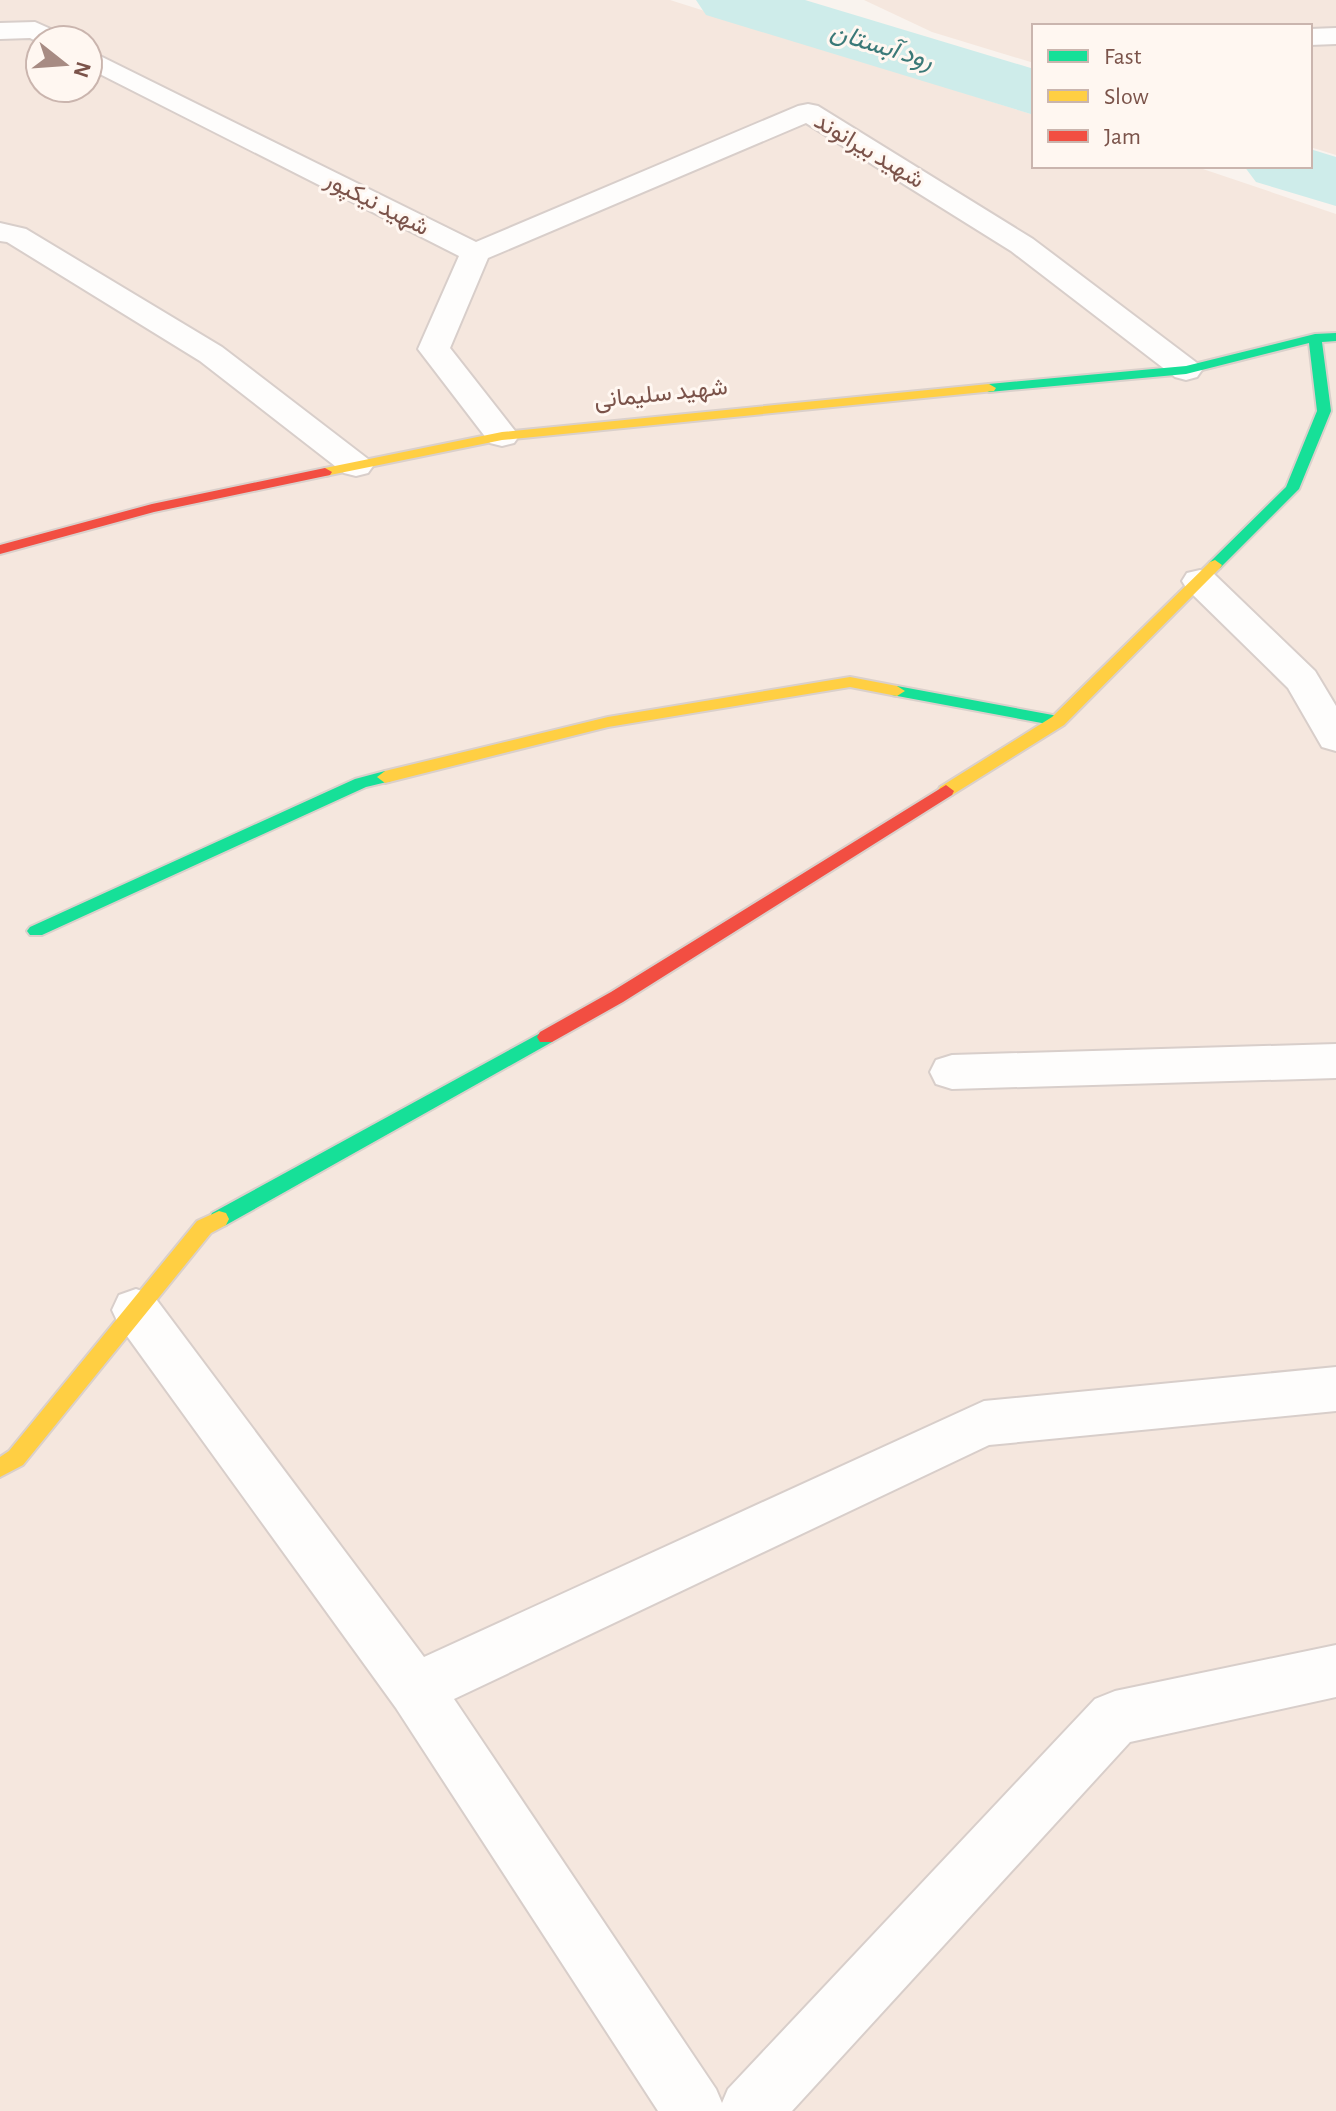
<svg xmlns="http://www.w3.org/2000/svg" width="1336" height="2111" font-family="'Alegreya Sans',Vazirmatn,sans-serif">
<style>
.residential{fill:#f5e7de;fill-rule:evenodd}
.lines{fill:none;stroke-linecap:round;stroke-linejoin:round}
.river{fill:#ceecea;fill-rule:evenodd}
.street-casing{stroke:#d8ceca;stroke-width:4}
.fast-casing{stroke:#dad0cb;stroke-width:4}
.slow-casing{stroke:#dad0cb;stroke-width:4}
.jam-casing{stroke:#dad0cb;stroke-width:4}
.street{fill:#fefdfc;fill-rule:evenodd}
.fast{fill:#16e098;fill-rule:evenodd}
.slow{fill:#ffcf43;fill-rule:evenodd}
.jam{fill:#f24e42;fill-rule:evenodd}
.labels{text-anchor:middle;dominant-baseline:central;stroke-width:6;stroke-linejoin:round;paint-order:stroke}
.far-street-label{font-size:24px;fill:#7b534a;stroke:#fff7f1}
.far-water-label{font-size:26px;font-style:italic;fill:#3a7978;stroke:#fff7f1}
</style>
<rect width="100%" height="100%" fill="#f9f3ee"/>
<g class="residential">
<path d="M0,0h670l364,115v51h160l142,48v1897h-1336zM40,40h48v48h-48z"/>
<path d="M864,0h472v155l-26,-8v-121h-276v37l-102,-31z"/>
</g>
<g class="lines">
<g class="river">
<path d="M696,0h109l229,69v46l-328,-100z"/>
<path d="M1310,149l26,8v49l-80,-24 -12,-16h66z"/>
</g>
<defs>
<g id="street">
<path d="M35,22l27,12 4,6h-26v3l-10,-5 -30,1v-16z"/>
<path d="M1336,28v16l-26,1v-16z"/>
<path d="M88,50l388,192 322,-136 10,-2 10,2 215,133 164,124 5,7 -5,7 -11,3 -11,-3 -164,-126 -205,-128 -318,135 -38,90 69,88 -5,7 -12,3 -12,-3 -72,-94 41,-93 -371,-188z"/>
<path d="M0,223l26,6 196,118 146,112 5,7 -5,7 -12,3 -12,-3 -144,-112 -193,-119 -7,-1z"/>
<path d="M1200,570l13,3 102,98 21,35v45l-14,-4 -34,-59 -101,-99 -5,-8 5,-8z"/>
<path d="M1336,1044v34l-384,11 -16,-5 -6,-12 6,-12 16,-5z"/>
<path d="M136,1289l17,6 271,362 560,-256 352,-34v44l-347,34 -535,254 262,390 6,14 6,-14 367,-390 20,-8 221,-46v52l-206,45 -338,369h-134l-262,-403 -277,-383 -7,-15 7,-15z"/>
</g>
<g id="fast">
<path d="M1336,333v8l-14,1 9,69 -32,78 -79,79 -5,2 -7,-5 2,-3 76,-75 31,-76 -8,-68 -123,31 -197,18 -7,-4 7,-4 197,-18 129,-32z"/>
<path d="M897,686l161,30 8,5 -8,5 -166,-31 -3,-4z"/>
<path d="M385,771l8,6 -2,4 -25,6 -324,148h-12l-3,-4 3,-4 325,-148z"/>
<path d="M546,1030l6,2 3,5 -3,5 -326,183 -7,2 -7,-2 -3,-6 3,-6z"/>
</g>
<g id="slow">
<path d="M989,384l7,4 -2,3 -492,49 -177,36 -7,-4 7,-4 177,-36z"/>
<path d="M1215,560l7,5 -2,3 -156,157 -112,70h-12l-2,-4 2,-4 112,-70 158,-155z"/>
<path d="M850,677l47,9 8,5 -8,5 -47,-9 -242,40 -223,56 -8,-6 8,-6 223,-54z"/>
<path d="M219,1211l7,2 3,6 -3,6 -15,8 -188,232 -23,12v-20l9,-6 188,-230z"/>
</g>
<g id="jam">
<path d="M325,468l7,4 -2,3 -176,37 -154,42v-9l152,-41z"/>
<path d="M946,785l8,6 -2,4 -329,207 -71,40h-12l-3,-5 3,-5 71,-40z"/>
</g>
</defs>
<use href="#street" class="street-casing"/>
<use href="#fast" class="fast-casing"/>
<use href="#slow" class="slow-casing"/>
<use href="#jam" class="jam-casing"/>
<use href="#street" class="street"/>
<use href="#fast" class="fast"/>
<use href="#slow" class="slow"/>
<use href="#jam" class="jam"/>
</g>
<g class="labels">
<g class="far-street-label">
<text transform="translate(869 151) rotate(31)">شهید بیرانوند</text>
<text transform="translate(377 204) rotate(27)">شهید نیکپور</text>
<text transform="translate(661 394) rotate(-6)">شهید سلیمانی</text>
</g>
<g class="far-water-label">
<text transform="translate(882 46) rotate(17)">رود آبستان</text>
</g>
</g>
<rect x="1032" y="24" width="280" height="144" fill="#fff7f1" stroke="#cab5ae" stroke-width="2"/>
<rect x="1048" y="50" width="40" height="12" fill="#16e098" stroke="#cab5ae" stroke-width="2"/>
<text x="1104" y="64" font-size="24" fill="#7b534a">Fast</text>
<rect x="1048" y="90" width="40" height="12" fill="#ffcf43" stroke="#cab5ae" stroke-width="2"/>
<text x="1104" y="104" font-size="24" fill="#7b534a">Slow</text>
<rect x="1048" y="130" width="40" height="12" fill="#f24e42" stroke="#cab5ae" stroke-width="2"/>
<text x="1104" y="144" font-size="24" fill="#7b534a">Jam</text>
<g transform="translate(64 64) rotate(107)"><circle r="38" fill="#fff7f1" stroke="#cab5ae" stroke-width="2"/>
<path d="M0-6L14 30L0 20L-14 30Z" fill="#a78b83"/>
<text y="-12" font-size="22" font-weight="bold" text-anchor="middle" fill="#7b534a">N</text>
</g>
</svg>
